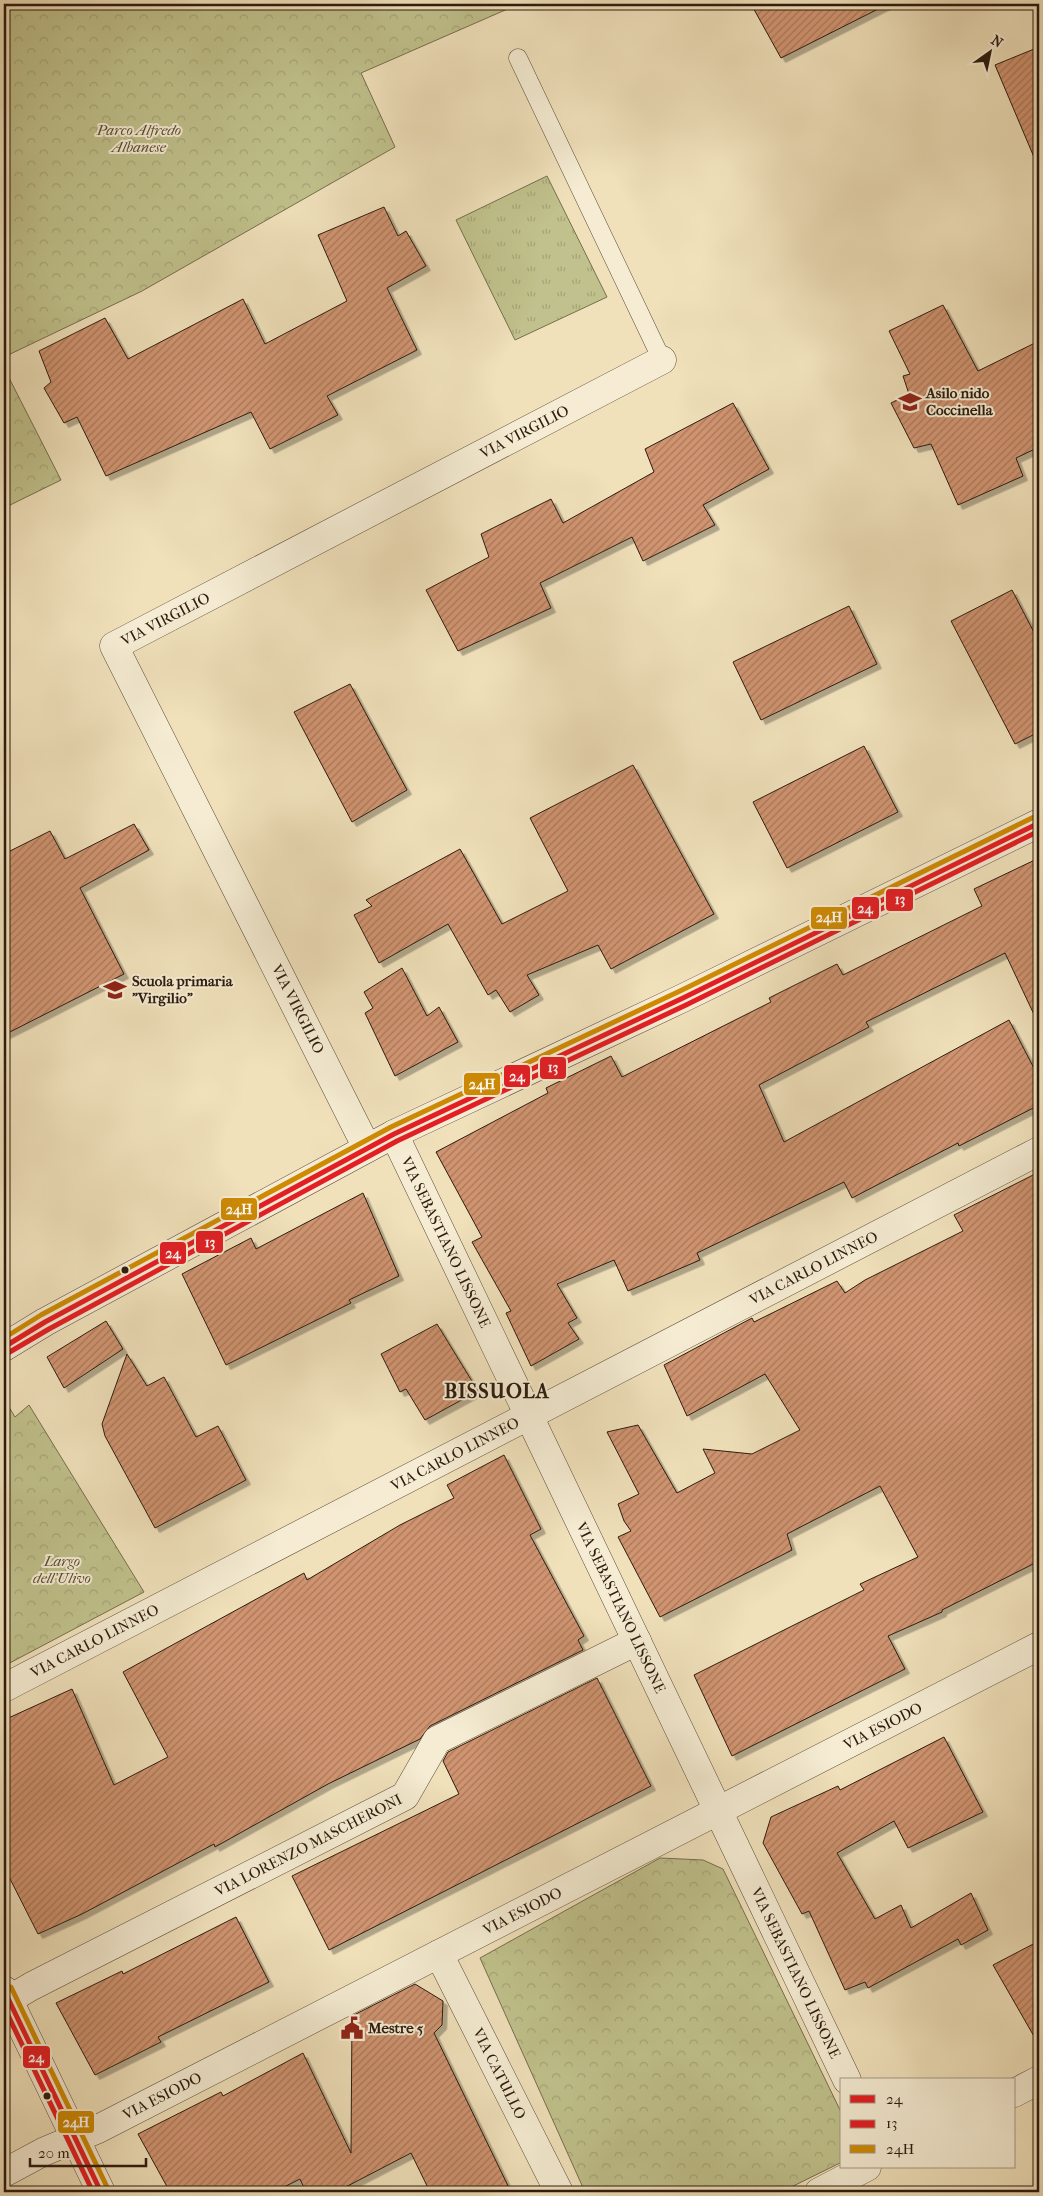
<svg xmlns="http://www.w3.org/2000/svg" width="1043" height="2196" font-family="'IM FELL French Canon',serif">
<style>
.grass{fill:url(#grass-tufts);stroke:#766e4e}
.forest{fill:url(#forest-crowns);stroke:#766e4e}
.building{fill:url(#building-hatch);stroke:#2c1b0f;filter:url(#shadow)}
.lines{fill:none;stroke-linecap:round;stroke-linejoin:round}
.service-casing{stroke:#5d4c3a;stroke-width:19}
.minor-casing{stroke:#5d4c3a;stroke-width:29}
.tertiary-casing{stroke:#5d4c3a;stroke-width:29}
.service{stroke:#f5ecd3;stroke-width:18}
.minor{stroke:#f5ecd3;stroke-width:28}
.tertiary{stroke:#f5ecd3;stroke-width:28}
.bus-1-casing{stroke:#f5ecd3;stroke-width:9}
.bus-2-casing{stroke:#f5ecd3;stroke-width:9}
.bus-3-casing{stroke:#f5ecd3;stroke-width:9}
.bus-1{stroke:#e31e24;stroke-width:5}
.bus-2{stroke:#e31e24;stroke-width:5}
.bus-3{stroke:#ce8a03;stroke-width:5}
.bus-dot{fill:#2c1b0f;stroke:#f5ecd3;stroke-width:2}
.labels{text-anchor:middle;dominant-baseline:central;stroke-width:4;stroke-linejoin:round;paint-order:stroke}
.park-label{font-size:15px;font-style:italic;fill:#584d34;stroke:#f5ecd3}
.poi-label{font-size:15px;font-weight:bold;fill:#2c1b0f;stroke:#f5ecd3;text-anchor:start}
.street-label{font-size:15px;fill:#2c1b0f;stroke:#f5ecd3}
.district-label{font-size:20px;font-weight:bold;letter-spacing:1px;fill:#2c1b0f;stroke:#f5ecd3}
.line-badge{stroke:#f5ecd3;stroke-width:2}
.badge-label{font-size:14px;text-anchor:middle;font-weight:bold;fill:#fff}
</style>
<defs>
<pattern id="grass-tufts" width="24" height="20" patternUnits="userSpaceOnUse" patternTransform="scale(1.25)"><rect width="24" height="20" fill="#c0c18c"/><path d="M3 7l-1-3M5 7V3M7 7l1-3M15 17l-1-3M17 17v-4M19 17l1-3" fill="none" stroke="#a5a578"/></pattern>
<pattern id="forest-crowns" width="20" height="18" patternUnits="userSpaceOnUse" patternTransform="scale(1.25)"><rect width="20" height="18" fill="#c0c18c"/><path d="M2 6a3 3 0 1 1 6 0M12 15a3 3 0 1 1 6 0" fill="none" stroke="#a5a578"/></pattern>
<pattern id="building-hatch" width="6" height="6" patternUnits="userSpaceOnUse" patternTransform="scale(1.25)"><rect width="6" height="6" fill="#d09471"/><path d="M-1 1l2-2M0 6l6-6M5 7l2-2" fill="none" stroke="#a9785b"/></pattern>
<filter id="shadow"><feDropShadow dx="4.5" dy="4.5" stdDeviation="0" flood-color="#0004"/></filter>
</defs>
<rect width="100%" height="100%" fill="#f0e1bb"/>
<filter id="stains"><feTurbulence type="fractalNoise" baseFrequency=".004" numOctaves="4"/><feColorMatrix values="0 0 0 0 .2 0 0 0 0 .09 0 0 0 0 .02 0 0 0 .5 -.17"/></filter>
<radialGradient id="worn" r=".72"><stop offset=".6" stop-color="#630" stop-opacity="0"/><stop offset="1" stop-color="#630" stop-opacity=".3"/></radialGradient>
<path class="grass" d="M547,176l60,121 -92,43 -59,-120z"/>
<g class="forest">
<path d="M4,4h515l-158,69 34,74 -253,144 -138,66z"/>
<path d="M4,368l57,112 -57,28z"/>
<path d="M4,1399l11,18 14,-12 115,187 -140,74z"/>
<path d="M660,1858l43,2 20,9 119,245v48l-61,30h-196l-105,-234z"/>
</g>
<g class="building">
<path d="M751,4h137l-107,54z"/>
<path d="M1039,47v122l-44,-104z"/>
<path d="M384,207l14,29 8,-5 20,35 -39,22 30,62 -90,46 11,19 -68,34 -19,-37 -145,64 -29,-59 -13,6 -20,-35 7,-6 -12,-31 66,-33 23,41 115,-60 22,45 82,-43 -29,-66z"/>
<path d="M943,305l35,66 61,-30v106l-23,11 7,18 -65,29 -27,-61 -17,4 -23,-45 18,-9 -6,-18 7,-2 -21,-43z"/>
<path d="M733,403l36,66 -66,36 12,20 -72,36 -11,-24 -92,46 11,25 -93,43 -32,-61 63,-33 -8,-23 70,-35 12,24 91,-51 -9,-23z"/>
<path d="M1012,590l27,52v90l-24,12 -64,-123z"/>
<path d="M849,606l28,58 -116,56 -28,-58z"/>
<path d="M350,684l57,106 -55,32 -58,-110z"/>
<path d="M864,746l34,66 -111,56 -34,-66z"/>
<path d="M633,765l81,149 -103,55 -13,-24 -71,30 12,20 -29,17 -14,-22 -8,5 -40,-71 -69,39 -25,-48 18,-9 -6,-6 94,-51 42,75 66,-33 -38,-73z"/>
<path d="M134,824l15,26 -69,38 44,86 -120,61v-181l46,-23 15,28z"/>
<path d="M1039,858v167l-34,-72 -139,69 3,5 -110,58 25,57 225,-122 30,58v27l-80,41 -1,-3 -106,55 -8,-16 -147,71 3,7 -72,31 -14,-31 -57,24 20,34 -9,5 11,16 -48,27 -25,-53 5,-2 -39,-69 10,-5 -46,-85 112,-59 -2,-5 65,-32 11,21 149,-75 -2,-4 68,-34 6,11 139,-69 -8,-17z"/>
<path d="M402,968l25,48 12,-9 19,35 -63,34 -30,-63 8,-5 -9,-16z"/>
<path d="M1039,1172v389l-97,49v2l-54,24 17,33 -173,87 -38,-81 170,-85 -4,-6 58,-27 -38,-71 -93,48 5,16 -132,67 -42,-80 13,-6 -7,-10 -6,-17 21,-10 -32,-62 31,-7 39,68 38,-20 -12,-24 49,5 48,-24 -35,-56 -78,42 -23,-51 88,-47 2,4 83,-41 8,12 20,-13 98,-49 -9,-16z"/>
<path d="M363,1193l36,83 -50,24 2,3 -125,62 -44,-91 69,-36 5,11z"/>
<path d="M106,1321l17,28 -59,39 -17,-31z"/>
<path d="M437,1324l41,67 -53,29 -19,-31 -6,3 -19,-38z"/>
<path d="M127,1354l20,32 17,-9 32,60 22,-11 28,54 -91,48 -50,-92 -3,-12z"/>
<path d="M504,1455l37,74 -11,6 54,101 -6,4 5,10 -153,76 -10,13 -92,45 -113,63 -1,-3 -132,70 -44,20 -34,-67v-147l68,-31 42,96 54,-28 -45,-85 181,-99 3,7 93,-55 54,-27 -7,-13z"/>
<path d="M597,1678l54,108 -322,164 -37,-74 167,-82 -16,-33 5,-9z"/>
<path d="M944,1737l39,75 -75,36 -14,-27 -57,32 38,66 26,-14 10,23 60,-35 17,37 -27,15 -3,-6 -90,49 -3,-6 -20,8 -36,-79 -7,3 -39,-71 8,-26 67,-31 2,4z"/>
<path d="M236,1917l33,65 -111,55 3,5 -66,33 -39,-72 66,-32 1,3z"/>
<path d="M1039,1941v104l-46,-80z"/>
<path d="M415,1984l28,17 -1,24 -8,8 77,159h-81l-19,-39 -75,39h-30l-6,-13 -26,13h-104l-32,-58 83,-42 2,4 80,-43 48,100 1,-137z"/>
</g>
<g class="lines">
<defs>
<path id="service" d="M518,58l144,302"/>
<g id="minor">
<path id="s1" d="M394,1134l453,946"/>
<path id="s2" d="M367,1148l-253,-502 548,-286"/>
<path d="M4,1347l41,-25 349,-188 289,-136 356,-175"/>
<path id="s3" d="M4,1688l1035,-537"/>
<path id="s4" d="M439,1954l120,238"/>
<path id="s5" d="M8,2000l24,-14 373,-190 32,-56 200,-99"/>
<path d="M1014,2093l25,-13"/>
<path id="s6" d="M4,2173l39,-21 55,-23 941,-483"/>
<path d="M819,2192l48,-25"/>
</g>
<path id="tertiary" d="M4,1990l97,202"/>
</defs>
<use href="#service" class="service-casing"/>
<use href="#minor" class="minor-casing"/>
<use href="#tertiary" class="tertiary-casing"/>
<use href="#service" class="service"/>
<use href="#minor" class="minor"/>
<use href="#tertiary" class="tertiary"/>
<defs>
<g id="bus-1">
<path d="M4,1347l41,-25 349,-188 289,-136 356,-175"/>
<path d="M4,1990l97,202"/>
</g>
<g id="bus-2">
<path d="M8,1353l41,-24 348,-188 289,-136 353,-174"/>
<path d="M4,2007l89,185"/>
</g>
<g id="bus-3">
<path d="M4,1338l37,-23 350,-188 289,-136 356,-175"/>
<path d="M11,1987l97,202"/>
</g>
</defs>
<use href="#bus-1" class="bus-1-casing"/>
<use href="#bus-2" class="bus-2-casing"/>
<use href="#bus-3" class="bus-3-casing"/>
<use href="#bus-1" class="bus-1"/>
<use href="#bus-2" class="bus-2"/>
<use href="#bus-3" class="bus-3"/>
</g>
<defs>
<symbol id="school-bare" viewBox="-9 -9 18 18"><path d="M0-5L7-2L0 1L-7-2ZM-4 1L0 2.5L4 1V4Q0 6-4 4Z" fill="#8f2418" stroke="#f5ecd3" stroke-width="2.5" paint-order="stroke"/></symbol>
<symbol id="civic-bare" viewBox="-9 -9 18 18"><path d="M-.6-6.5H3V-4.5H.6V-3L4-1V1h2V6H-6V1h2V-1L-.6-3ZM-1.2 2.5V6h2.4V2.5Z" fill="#8f2418" stroke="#f5ecd3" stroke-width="2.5" paint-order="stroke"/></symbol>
</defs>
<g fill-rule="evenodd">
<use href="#school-bare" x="894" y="386" width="32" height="32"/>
<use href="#school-bare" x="99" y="974" width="32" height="32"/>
<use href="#civic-bare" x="336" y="2012" width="32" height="32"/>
</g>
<g class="bus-dot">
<circle cx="125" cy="1270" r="4.5"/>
<circle cx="47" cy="2096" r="4.5"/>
</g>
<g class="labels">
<g class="park-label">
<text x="139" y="130">Parco Alfredo<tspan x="139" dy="17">Albanese</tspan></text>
<text x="62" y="1561">Largo<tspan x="62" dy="17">dell'Ulivo</tspan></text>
</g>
<g class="poi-label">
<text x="926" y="393">Asilo nido<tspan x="926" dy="17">Coccinella</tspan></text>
<text x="132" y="981">Scuola primaria<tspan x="132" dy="17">"Virgilio"</tspan></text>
<text x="368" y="2028">Mestre 5</text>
</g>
<g class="street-label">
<text stroke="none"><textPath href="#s2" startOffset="1025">VIA VIRGILIO</textPath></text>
<text stroke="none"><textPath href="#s2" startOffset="620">VIA VIRGILIO</textPath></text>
<text transform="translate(298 1009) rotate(63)">VIA VIRGILIO</text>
<text stroke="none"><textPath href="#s1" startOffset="120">VIA SEBASTIANO LISSONE</textPath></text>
<text stroke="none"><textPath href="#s3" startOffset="912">VIA CARLO LINNEO</textPath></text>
<text stroke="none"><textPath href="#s3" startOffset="508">VIA CARLO LINNEO</textPath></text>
<text stroke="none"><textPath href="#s1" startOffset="525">VIA SEBASTIANO LISSONE</textPath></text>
<text stroke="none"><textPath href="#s3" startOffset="102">VIA CARLO LINNEO</textPath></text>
<text stroke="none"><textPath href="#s6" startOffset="986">VIA ESIODO</textPath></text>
<text stroke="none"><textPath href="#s5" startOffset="338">VIA LORENZO MASCHERONI</textPath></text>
<text stroke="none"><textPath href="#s6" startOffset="581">VIA ESIODO</textPath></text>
<text stroke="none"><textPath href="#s1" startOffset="930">VIA SEBASTIANO LISSONE</textPath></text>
<text stroke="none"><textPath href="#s4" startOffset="134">VIA CATULLO</textPath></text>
<text stroke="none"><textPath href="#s6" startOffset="176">VIA ESIODO</textPath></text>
</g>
<g class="district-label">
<text x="497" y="1391">BISSUOLA</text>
</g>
</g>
<g class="line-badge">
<rect x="885" y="888" width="29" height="24" rx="5" fill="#e31e24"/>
<rect x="851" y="896" width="29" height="24" rx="5" fill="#e31e24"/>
<rect x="810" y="906" width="38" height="24" rx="5" fill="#ce8a03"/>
<rect x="539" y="1056" width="28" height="24" rx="5" fill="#e31e24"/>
<rect x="503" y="1064" width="28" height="24" rx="5" fill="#e31e24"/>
<rect x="463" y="1072" width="38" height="24" rx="5" fill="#ce8a03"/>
<rect x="220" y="1197" width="38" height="24" rx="5" fill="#ce8a03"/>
<rect x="195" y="1230" width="29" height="24" rx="5" fill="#e31e24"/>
<rect x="159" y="1241" width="28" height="24" rx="5" fill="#e31e24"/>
<rect x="22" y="2045" width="29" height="24" rx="5" fill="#e31e24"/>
<rect x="57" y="2110" width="38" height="24" rx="5" fill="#ce8a03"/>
</g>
<g class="badge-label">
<text x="900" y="904">13</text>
<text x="865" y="913">24</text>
<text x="829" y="922">24H</text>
<text x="553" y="1072">13</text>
<text x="517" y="1081">24</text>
<text x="482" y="1089">24H</text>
<text x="239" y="1214">24H</text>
<text x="210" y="1247">13</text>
<text x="173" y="1258">24</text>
<text x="36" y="2062">24</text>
<text x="76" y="2127">24H</text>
</g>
<rect width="1043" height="2196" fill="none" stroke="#f0e1bb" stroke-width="20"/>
<rect x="5" y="5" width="1033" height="2186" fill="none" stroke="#2c1b0f" stroke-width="2.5"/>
<rect x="10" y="10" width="1023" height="2176" fill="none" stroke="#2c1b0f"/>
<rect x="840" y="2078" width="175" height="90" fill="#f5ecd3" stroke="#a59885"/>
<rect x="850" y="2095" width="25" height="8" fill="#e31e24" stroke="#a59885"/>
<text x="886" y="2104" font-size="15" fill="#2c1b0f">24</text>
<rect x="850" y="2120" width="25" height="8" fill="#e31e24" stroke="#a59885"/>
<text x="886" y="2128" font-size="15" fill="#2c1b0f">13</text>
<rect x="850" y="2145" width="25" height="8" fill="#ce8a03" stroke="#a59885"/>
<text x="886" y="2154" font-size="15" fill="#2c1b0f">24H</text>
<g transform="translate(990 52) rotate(33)" stroke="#f5ecd3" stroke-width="4" paint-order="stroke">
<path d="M0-4L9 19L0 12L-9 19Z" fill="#2c1b0f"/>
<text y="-8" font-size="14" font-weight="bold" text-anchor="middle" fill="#2c1b0f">N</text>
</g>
<path d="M30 2158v8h116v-8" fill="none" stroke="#2c1b0f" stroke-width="2.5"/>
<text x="38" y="2158" font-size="15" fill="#2c1b0f" stroke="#f5ecd3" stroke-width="4" paint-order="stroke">20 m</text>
<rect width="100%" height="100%" filter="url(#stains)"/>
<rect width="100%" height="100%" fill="url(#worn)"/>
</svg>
